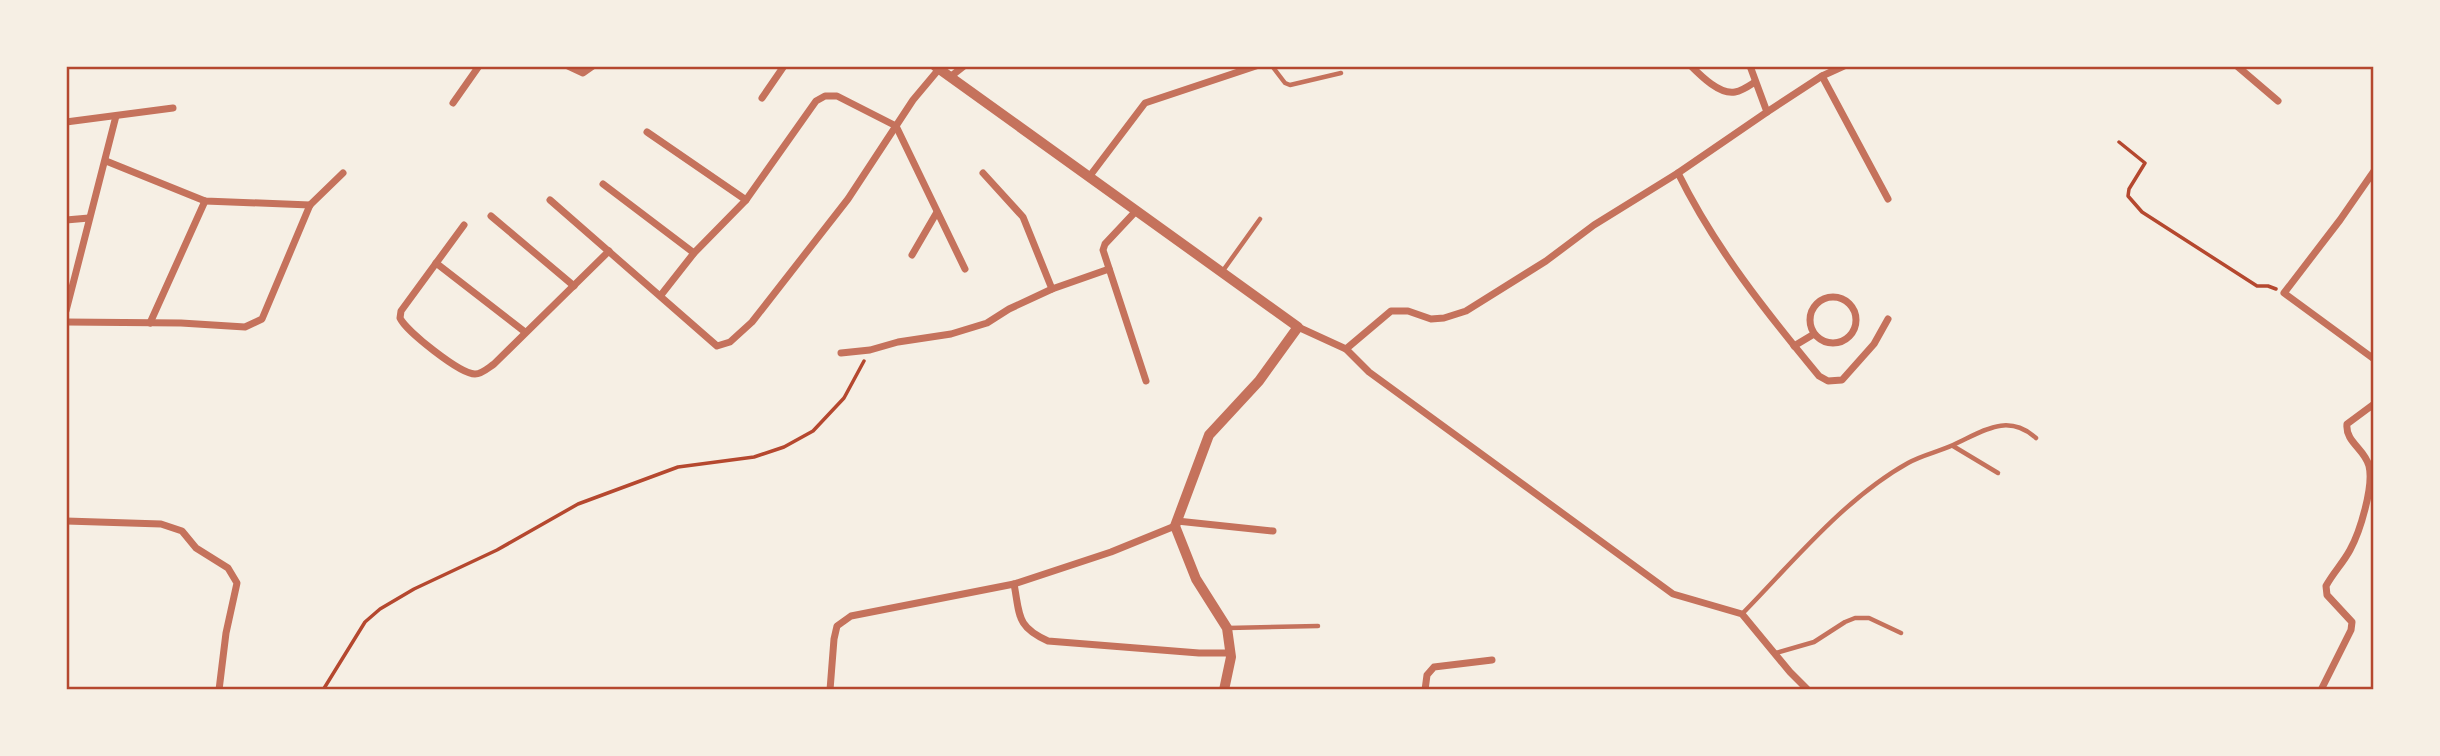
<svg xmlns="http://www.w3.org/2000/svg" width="2440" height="756" font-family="'PT Sans Narrow',sans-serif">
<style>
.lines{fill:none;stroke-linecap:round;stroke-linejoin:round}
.path{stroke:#b5482f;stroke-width:3.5}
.service{stroke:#c5725c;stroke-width:4.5}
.minor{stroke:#c5725c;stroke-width:7}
.tertiary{stroke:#c5725c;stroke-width:10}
.neatline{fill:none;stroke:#b5482f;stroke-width:2.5}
</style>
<rect width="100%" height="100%" fill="#f6efe4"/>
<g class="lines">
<g class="path">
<path d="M2119,142l26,21 -16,26 -1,7 14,16 115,74h11l8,3"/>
<path d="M323,690l42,-68 15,-13 34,-20 83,-39 81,-46 100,-37 76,-10 30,-10 29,-16 31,-33 20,-37"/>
</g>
<g class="service">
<path d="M1272,66l13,17 5,2 51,-12"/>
<path d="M1222,272l38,-53"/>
<path d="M1953,446l45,27"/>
<path d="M1742,614c51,-52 103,-116 166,-151 14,-8 30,-11 45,-18 29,-13 54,-33 83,-7"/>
<path d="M1228,628l90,-2"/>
<path d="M1776,653l38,-11 31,-20 10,-4h14l32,15"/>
</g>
<g class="minor">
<path d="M568,66l15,7 10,-7"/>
<path d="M1691,66c10,10 29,29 44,26 7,-1 14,-6 20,-10"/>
<path d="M2237,66l41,35"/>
<path d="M1822,76l66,123"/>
<path d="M950,77l14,-11"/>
<path d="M762,98l22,-32"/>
<path d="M453,103l26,-37"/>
<path d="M1767,112l55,-36 22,-10"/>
<path d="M66,122l107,-14"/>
<path d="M647,132l99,68"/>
<path d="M106,161l99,40 105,4"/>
<path d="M2374,171l-34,49 -56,73 90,66"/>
<path d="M983,173l40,44 29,72"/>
<path d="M1678,173c37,75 88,139 141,203l9,5 14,-1 32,-36 14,-25"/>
<path d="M1089,177l56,-74 111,-37"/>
<path d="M603,184l91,69"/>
<path d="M550,200l167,146 13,-4 22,-20 96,-123 65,-99 26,-31"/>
<path d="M1136,211l-31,33 -2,6 43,131"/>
<path d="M491,216l83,70"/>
<path d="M66,220l23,-2"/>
<path d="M464,225l-63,86 -1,7c6,13 60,56 75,56 7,0 13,-6 19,-10l115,-113"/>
<path d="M912,255l25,-43"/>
<path d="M436,263l89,69"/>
<path d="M661,295l33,-42 52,-53 70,-99 9,-5h12l59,30 69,143"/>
<circle cx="1833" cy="320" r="23"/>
<path d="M66,311l50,-195"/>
<path d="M66,322l115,1 64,4 17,-8 48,-114 33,-32"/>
<path d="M150,323l55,-122"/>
<path d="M1298,327l48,22 23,23 304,222 69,20 48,58 18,18"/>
<path d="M1794,346l20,-12"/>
<path d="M1346,349l45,-38h17l23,8 13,-1 22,-7 80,-50 48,-36 84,-52 89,-61 -17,-46"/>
<path d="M841,353l29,-3 28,-8 53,-8 36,-11 22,-14 43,-20 57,-20"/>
<path d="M66,521l95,3 21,7 14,17 32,20 9,15 -11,50 -7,57"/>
<path d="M1177,521l96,10"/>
<path d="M1014,584c6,31 2,43 34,57l151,12h32"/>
<path d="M830,690l4,-51 3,-13 14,-10 163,-32 97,-32 64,-26"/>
<path d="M1425,690l2,-15 7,-8 58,-7"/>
<path d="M2321,690l30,-60 1,-8 -25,-27 -1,-9c7,-13 17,-23 24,-36 10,-18 24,-64 19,-84 -4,-17 -24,-24 -22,-42l27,-20"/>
</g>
<path class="tertiary" d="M935,66l363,261 -39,54 -50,54 -34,91 21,53 31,49 4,29 -7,33"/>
</g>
<rect width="2440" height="756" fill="none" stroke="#f6efe4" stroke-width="136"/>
<rect x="68" y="68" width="2304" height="620" class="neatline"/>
</svg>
